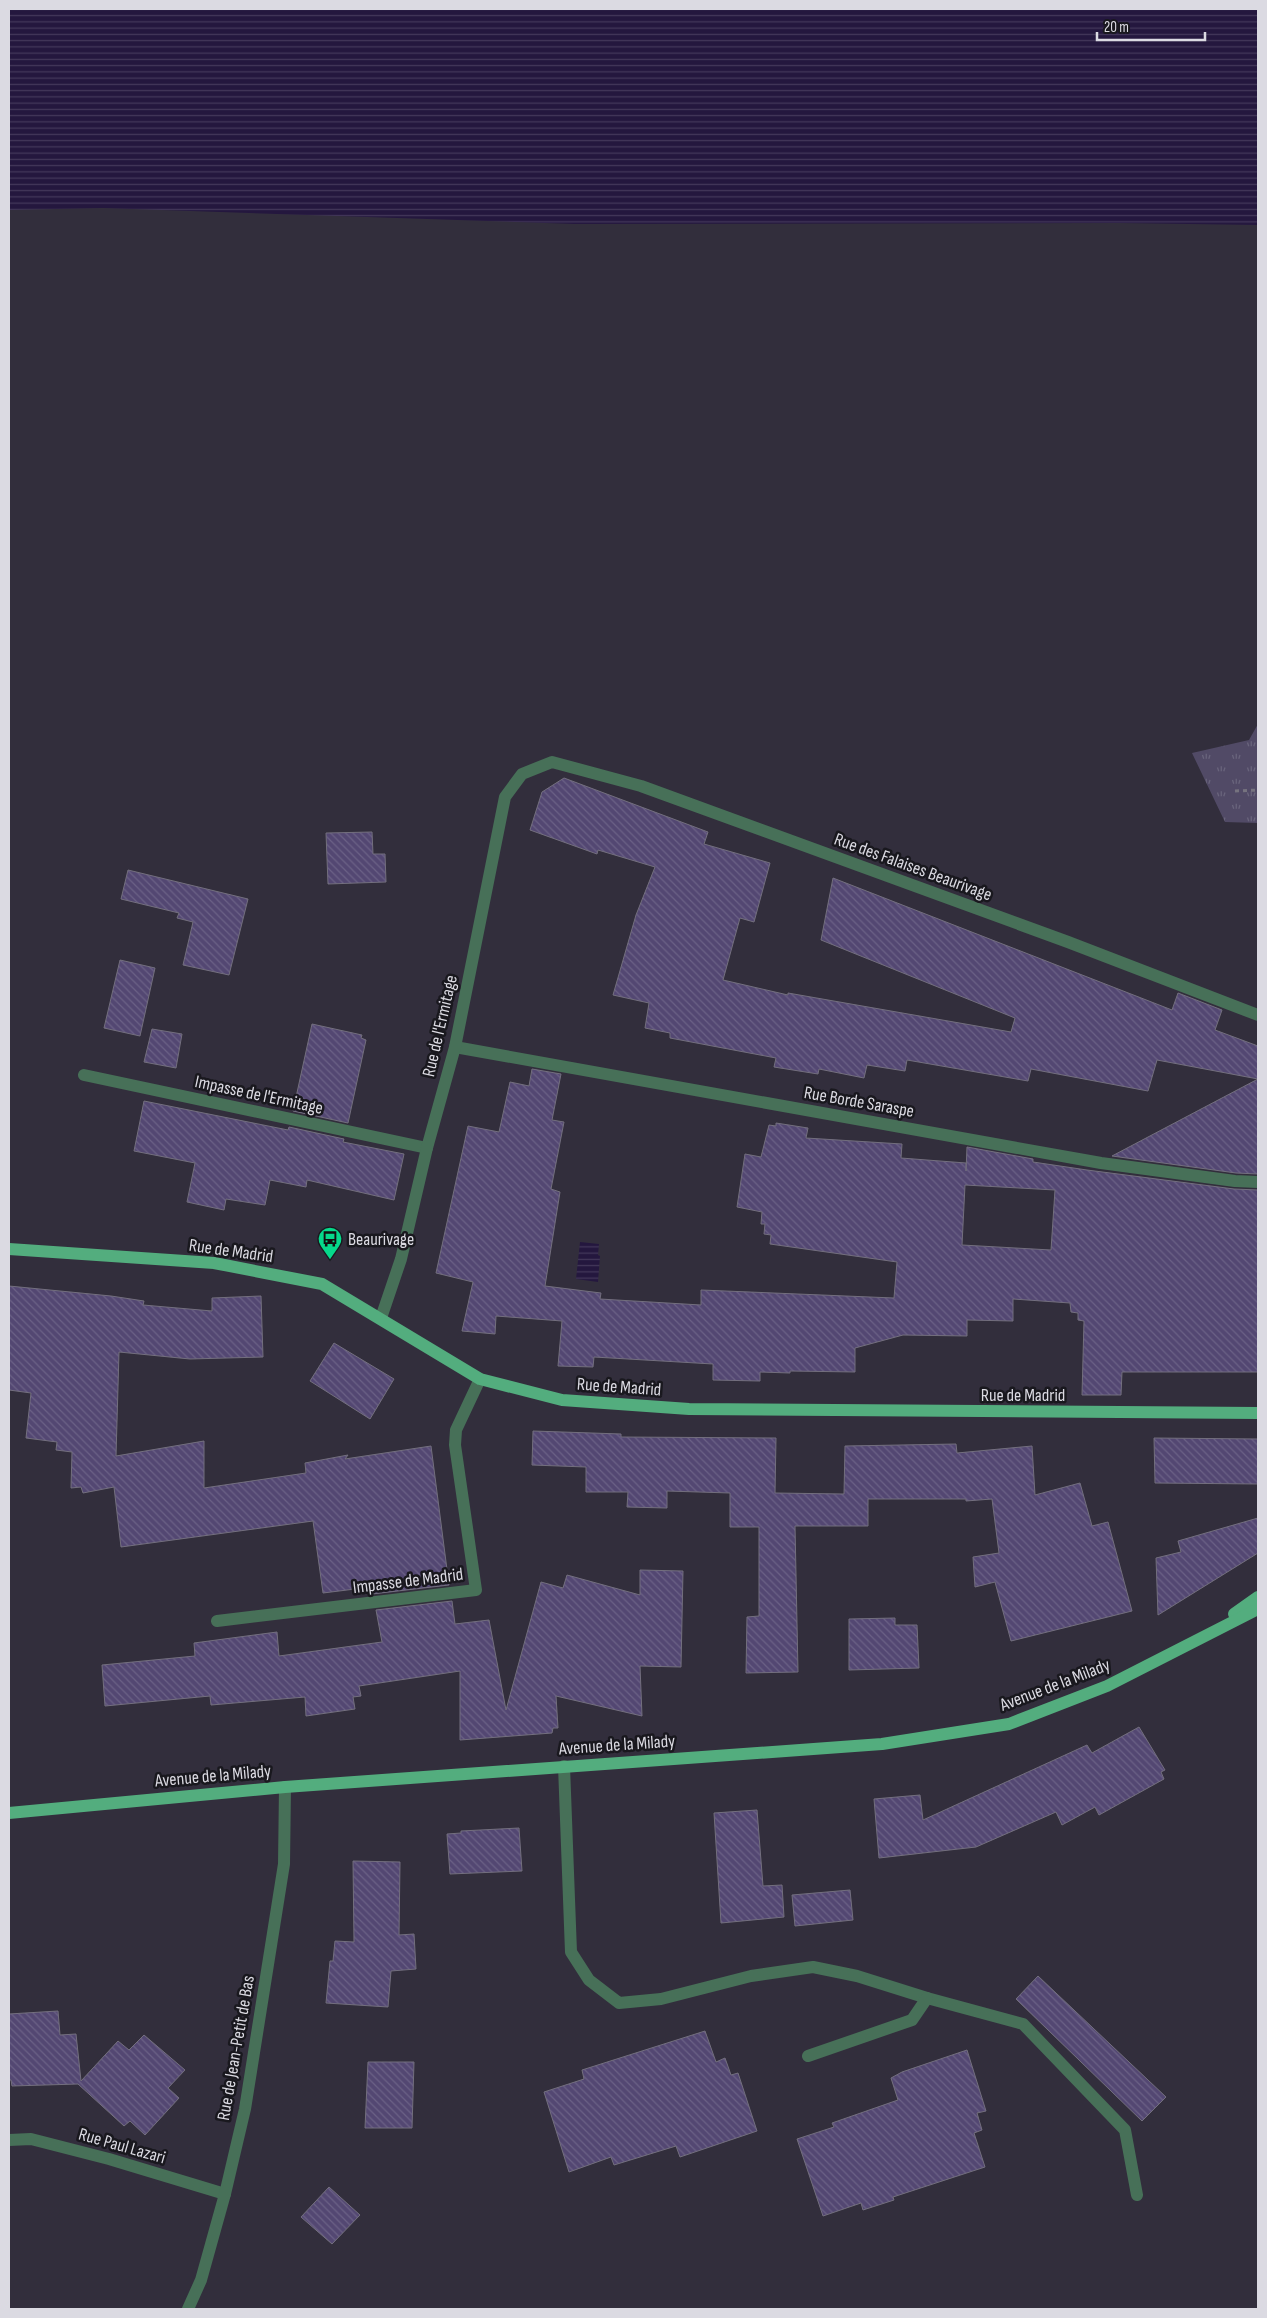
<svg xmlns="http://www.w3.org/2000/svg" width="1267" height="2318" font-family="'Sofia Sans Condensed',sans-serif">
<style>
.grass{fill:url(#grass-tufts)}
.water{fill:url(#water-rules)}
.building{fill:url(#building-back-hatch);stroke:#736f7e;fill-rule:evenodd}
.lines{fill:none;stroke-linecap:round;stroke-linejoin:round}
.path{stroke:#76737f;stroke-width:3;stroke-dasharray:4 4;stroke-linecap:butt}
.minor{stroke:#477058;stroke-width:12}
.major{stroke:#53ad7e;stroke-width:12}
.labels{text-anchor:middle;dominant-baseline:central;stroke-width:5;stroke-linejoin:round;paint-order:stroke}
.street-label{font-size:18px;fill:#dbdae2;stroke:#19181e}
.poi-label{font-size:18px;fill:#dbdae2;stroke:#19181e;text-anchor:start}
</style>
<defs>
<pattern id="grass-tufts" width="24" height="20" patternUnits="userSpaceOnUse" patternTransform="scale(1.25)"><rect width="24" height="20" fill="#514a66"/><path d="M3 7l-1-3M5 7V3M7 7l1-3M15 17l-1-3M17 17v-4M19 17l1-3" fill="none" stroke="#69647c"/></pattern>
<pattern id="water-rules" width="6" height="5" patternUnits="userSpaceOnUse" patternTransform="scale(1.25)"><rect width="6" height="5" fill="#24173e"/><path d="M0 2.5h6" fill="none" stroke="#43385a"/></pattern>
<pattern id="building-back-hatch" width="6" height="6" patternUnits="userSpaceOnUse" patternTransform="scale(1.25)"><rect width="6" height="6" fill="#534772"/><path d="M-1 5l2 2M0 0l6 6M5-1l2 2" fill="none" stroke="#6b6186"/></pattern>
</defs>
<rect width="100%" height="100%" fill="#322e3c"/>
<path class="grass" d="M1258,724v99l-33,-1 -33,-69 57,-13z"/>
<g class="water">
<path d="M9,9h1249v216l-139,-2 -545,1 -471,-16 -94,2z"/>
<path d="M580,1242l19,2 -1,11 2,1 -2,26 -22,-3z"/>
</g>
<g class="building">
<path d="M564,778l144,54 -4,12 66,19 -16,59 -14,-4 -17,62 65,15v-2l223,39 4,-14 -194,-78 12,-62 339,132 6,-17 44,17 -7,20 43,16v128l-22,-1 -124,-17 146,-77 -101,-19 -9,31 -117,-22 -3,12 -121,-21 -2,11 -38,-6 -3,13 -45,-9 -1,5 -44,-7 2,-9 -106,-20v-5l-25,-5 4,-25 -36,-8 23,-80 19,-48 -57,-17 -1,4 -67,-24 12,-38z"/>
<path d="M372,832l1,22h12l1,28 -58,2 -2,-51z"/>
<path d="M128,870l120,29 -19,76 -46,-10 10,-43 -16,-4 2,-5 -58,-14z"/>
<path d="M120,960l35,8 -15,68 -36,-8z"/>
<path d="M312,1024l50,11 -1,3 5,2 -18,83 -55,-12z"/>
<path d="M152,1029l30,5 -6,34 -32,-6z"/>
<path d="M532,1069l29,5 -9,46 12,2 -13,67 9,3 -15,94 56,7 -1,6 101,6v-15l193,8 3,-36 -127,-18 1,-9 -7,-1 1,-10h-4l1,-12 -25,-5 8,-53 16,3 8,-32 7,1v-3l32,5 -2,10 96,6 -1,14 65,5v8l1,-24 66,12v3l54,8 147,19 24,1v182h-136l-1,23h-39l2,-74 -6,-1v-7l-7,-1 -1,-9 -57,-4v22l-46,-1v16l-64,-1 -48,13v24l-65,-1v2l-30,-1v9l-47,-1v-16l-119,-7 -1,10 -35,-1 4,-45 -66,-5 -1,18 -33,-3 11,-49 -37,-9 32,-147 31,6 11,-50 19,4zM965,1185l90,5 -4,60 -89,-5z"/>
<path d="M144,1101l144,29 1,-3 55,12 -1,3 61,12 -10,46 -87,-20 -1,7 -36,-7 -5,25 -39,-6 -2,11 -37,-8 8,-39 -61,-12z"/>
<path d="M9,1286l102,10 33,5 -1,4 69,6v-13l49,-2 2,61 -73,2 -71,-7 -3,104 88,-15v47l102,-15 -1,-10 43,-8 -3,4 86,-13 18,139 -77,9 -1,-7 -48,6 -10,-72 -192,26 -7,-60 -31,6 -2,-6 -10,1 1,-36 -16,-2 1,-8 -31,-4 5,-45 -22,-3z"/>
<path d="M334,1343l60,36 -24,40 -60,-38z"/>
<path d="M533,1431l88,3v3l155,1 -1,55 69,1 1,-48 111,-2 1,9 75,-7 3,49 45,-12 12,43 16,-4 24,89 -121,30 -16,-59 -20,5 -2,-30 26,-4 -7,-54 -26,2v-2h-98v27h-73l3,146 -52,1 1,-56 12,-1v-89h-29v-34l-63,-2v17l-40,-1 1,-15h-42v-25l-54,-2z"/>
<path d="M1154,1438l104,1v45l-103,-1z"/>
<path d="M1258,1518v35l-100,62 -2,-57 25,-6 -3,-11z"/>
<path d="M640,1570l43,1 -2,96 -41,-1 2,50 -86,-20 2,32h-5l-1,5 -92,7v-69l-101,15 2,10 -8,1 2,12 -49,7 -1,-19 -94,8 -1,-9 -105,10 -3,-41 93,-9 -1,-13 83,-11 2,24 103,-14 -6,-32 76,-9 3,23 34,-4 17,90 35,-128 22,6 4,-13 73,20z"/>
<path d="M895,1618v7h22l2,43 -70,2v-51z"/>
<path d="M1139,1727l26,43 -4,2 3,7 -65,36 -4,-8 -33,18 -6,-13 -80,35 -97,11 -5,-59 46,-4 3,25 164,-75 5,8z"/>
<path d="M757,1810l6,76 19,-1 2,32 -63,6 -7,-110z"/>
<path d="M519,1828l3,43 -72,3 -3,-40 14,-1v-2z"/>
<path d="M353,1861l47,1 -1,73 15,-1 2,35 -25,2 -3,36 -62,-4 4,-42h3l2,-20 19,1z"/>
<path d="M850,1890l3,30 -58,6 -3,-31z"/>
<path d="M1038,1976l128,121 -24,24 -126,-122z"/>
<path d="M58,2011l2,24 16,-1 5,47 37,-40 11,9 15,-15 41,35 -17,18 11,10 -34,37 -15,-14 -6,5 -46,-42 -66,2 -1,-6h-2v-66z"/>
<path d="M705,2031l11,31 9,-4 6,17 7,-2 19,58 -77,26 -4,-11 -62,19 -3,-8 -42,15 -25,-80 40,-13 -2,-9z"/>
<path d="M967,2050l19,61 -9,2 5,17 -8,3 11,34 -92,30 1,3 -31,10 -2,-7 -38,13 -26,-77 37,-12 -2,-4 66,-23 -7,-22 11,-6z"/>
<path d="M368,2062h46l-2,66h-47z"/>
<path d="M329,2187l31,28 -28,29 -31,-27z"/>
</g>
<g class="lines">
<path class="path" d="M1235,791l23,-1"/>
<g class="minor">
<path d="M455,1047l646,116 134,18 23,1"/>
<path d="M84,1075l343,73"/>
<path d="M381,1318l20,-59 26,-111 28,-101 50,-250 17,-23 30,-12 89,24 427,156 190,73"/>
<path d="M217,1621l259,-31 -21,-145 1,-15 24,-51"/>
<path d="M564,1766l7,186 18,28 30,23 42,-4 90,-23 62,-9 44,9 70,22 96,26 102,106 12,65"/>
<path d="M808,2056l104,-36 15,-22"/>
<path d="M9,2140l22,-1 78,20 116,35"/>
<path d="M188,2309l13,-29 24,-86 20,-85 39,-245 1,-77"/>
</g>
<g class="major">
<path d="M9,1249l205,14 108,21 158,95 82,21 127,9 569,4"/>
<path d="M1234,1614l24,-17"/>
<path d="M9,1813l276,-26 597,-43 127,-20 98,-38 151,-77"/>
</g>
</g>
<defs>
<symbol id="bus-pin" viewBox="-11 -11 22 30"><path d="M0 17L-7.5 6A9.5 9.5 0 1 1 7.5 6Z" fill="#06d98b" stroke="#19181e"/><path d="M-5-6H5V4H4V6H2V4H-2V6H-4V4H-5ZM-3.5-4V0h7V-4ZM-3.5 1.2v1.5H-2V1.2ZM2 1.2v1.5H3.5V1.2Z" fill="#111"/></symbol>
</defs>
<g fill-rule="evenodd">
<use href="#bus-pin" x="316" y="1225" width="28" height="38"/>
</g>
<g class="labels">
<g class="street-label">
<text transform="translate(913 867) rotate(20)">Rue des Falaises Beaurivage</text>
<text transform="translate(440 1026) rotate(-77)">Rue de l'Ermitage</text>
<text transform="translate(259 1095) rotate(12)">Impasse de l'Ermitage</text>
<text transform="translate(859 1102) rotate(10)">Rue Borde Saraspe</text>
<text transform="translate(231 1251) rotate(8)">Rue de Madrid</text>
<text transform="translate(619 1387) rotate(4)">Rue de Madrid</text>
<text x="1023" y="1395">Rue de Madrid</text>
<text transform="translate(408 1581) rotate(-7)">Impasse de Madrid</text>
<text transform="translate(1055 1685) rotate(-21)">Avenue de la Milady</text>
<text transform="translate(617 1745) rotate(-4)">Avenue de la Milady</text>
<text transform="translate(213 1776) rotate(-5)">Avenue de la Milady</text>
<text transform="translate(236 2048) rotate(-80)">Rue de Jean-Petit de Bas</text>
<text transform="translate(122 2146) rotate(16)">Rue Paul Lazari</text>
</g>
<g class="poi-label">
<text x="348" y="1239">Beaurivage</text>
</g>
</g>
<rect width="1267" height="2318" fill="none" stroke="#dbdae2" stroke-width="20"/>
<path d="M1097 32v8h108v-8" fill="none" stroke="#dbdae2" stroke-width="2.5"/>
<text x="1104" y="32" font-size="15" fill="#dbdae2" stroke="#19181e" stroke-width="4" paint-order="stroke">20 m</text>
</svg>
